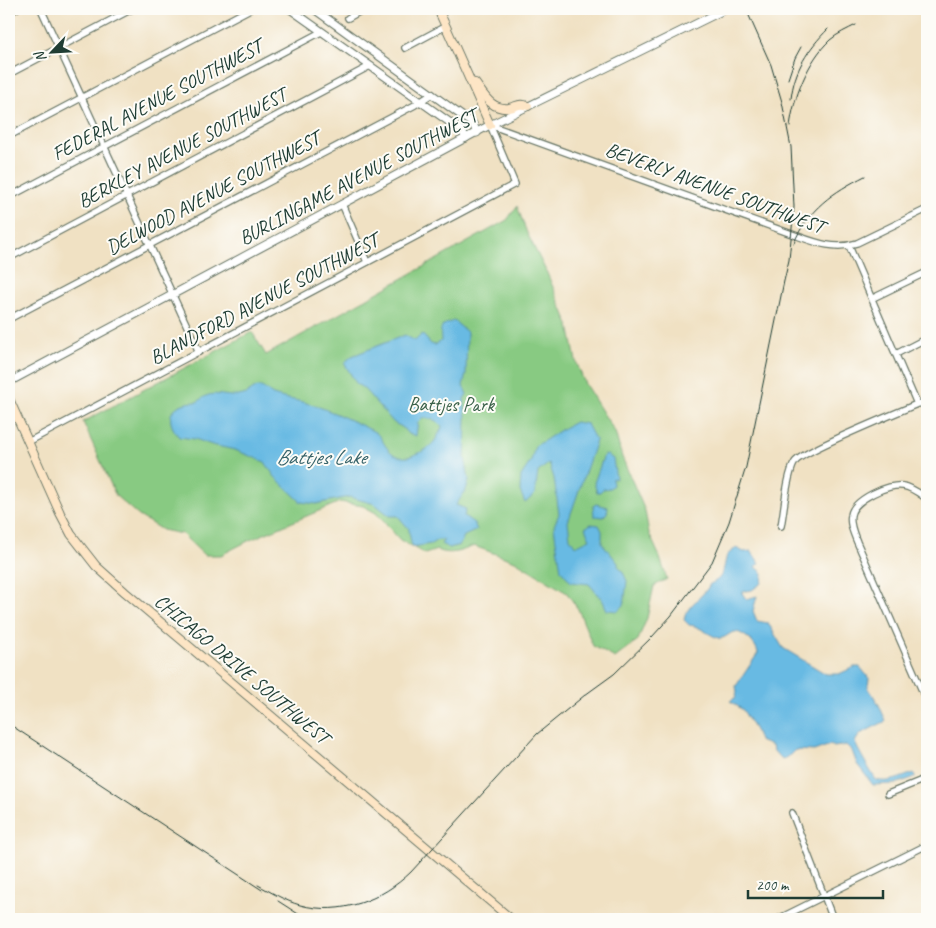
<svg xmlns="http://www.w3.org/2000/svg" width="936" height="928" font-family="Caveat,sans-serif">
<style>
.green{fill:#88ca82;stroke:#54845b}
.water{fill:#68bae3;stroke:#447c8c}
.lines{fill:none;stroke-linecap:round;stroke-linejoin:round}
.minor-casing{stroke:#687666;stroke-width:8}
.tertiary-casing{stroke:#687666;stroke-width:9}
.secondary-casing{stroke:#687666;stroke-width:10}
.minor{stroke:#fff;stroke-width:5.5}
.tertiary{stroke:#fff;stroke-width:7}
.secondary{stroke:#fde5c5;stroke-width:8}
.rail{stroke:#1f3d34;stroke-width:1}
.labels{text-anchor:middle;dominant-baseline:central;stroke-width:4;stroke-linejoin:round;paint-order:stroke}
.street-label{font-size:20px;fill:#1f3d34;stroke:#fdfcf7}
.park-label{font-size:20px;fill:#396048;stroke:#fdfcf7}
.water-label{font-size:21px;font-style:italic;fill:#356269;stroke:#fdfcf7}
</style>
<rect width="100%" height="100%" fill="#fdfcf7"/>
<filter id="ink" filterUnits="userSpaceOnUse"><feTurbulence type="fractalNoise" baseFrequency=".02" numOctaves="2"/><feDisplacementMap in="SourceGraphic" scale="10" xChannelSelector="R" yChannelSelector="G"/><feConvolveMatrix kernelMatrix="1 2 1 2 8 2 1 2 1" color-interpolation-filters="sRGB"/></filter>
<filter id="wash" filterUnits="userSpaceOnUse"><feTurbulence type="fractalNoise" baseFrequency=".0096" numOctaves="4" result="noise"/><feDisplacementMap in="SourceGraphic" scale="20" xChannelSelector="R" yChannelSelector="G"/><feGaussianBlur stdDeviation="1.12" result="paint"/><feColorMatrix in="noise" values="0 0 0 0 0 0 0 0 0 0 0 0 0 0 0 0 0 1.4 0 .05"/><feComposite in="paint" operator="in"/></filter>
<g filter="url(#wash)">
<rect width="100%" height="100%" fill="#f0e1c3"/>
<path class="green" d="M517,206l10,27 20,40 22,52 7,36 9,23 30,48 7,25 23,54 4,22 10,22 8,24 -13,7 -7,32 -9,22 -23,18 -22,-12 -15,-37 -11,-16 -52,-32 -41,-15c-13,5 -23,10 -37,4l-12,4 -25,-14 -24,-27 -13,-7 -23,-4 -90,38 -29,15h-17l-22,-21 -20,-4 -23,-14 -23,-20 -33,-74 169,-90 14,23 241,-135z"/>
<g class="water">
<path d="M454,321l13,11 -1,42 -3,12 4,8 -3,5 2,18 -1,41 4,22 -3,10 -10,15 10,4 -2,7 10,7 3,7 -13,6 -4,9 -11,3 -8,-4 3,-4h-7l-6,4 -19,3 -3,-15v-3l-11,-13h-8l-15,-12 -26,-7 -33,7 -15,-2 -26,-25 -10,-15 -30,-12 -23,-5 -17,-6 -16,-2c-17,-20 -7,-35 18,-35 3,-1 6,-5 9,-6 10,-5 25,3 37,-1 6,-1 12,-9 17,-8 4,0 9,6 13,8 11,4 25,5 37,9 22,7 43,17 63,27 12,6 11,24 30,26 5,1 7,-1 11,-2 15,-5 22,-13 28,-28 -4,-8 -12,-8 -20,-9l-4,4 -2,14 -8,-2 -6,-7 -8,-4 -29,-33 -9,-7 -12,-20 8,-7 53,-21 10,6 7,-7 9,10 4,1 6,-4c-1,-14 -1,-16 13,-20z"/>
<path d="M575,422l12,2 9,17 -28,81 2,16 5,8 15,-7 -5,-11 6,-4 8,1 3,6v12l16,20v3l4,4 5,11 -3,24 -6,6 -11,-1 -5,-11 -13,-15 -18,-2 -10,-12 -5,-29 -2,-15 5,-12 -5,-36 -5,-15 -11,9 -3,22 -10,9 -5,-12 1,-15 10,-15 4,-15c14,-7 25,-17 40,-24z"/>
<path d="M604,455h4l5,4 3,20 -4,-1 1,7 -3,3 -7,1 -3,3h-3l-3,-9z"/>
<path d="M596,504l12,3 -1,6 -4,4 -9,-1 -1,-10z"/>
<path d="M736,548l8,4 7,-1 9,13 -5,2 8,7 -1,10 -10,7 -7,1 -3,2 4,6 11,-3 -4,15 4,10 11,2 15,25 43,26h13l15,-7h6l9,11 -1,9 11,18 7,16 -26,13 -5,8c2,7 16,30 21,38 13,4 25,-3 38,-7l1,4 -20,7 -22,1 -16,-21 -5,-13 -6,-6 -12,2 -4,-2 -16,6 -19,-1 -5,5 -8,5 -9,-10 -1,-4 -13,-5 -3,-9 -13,-22 -13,-9 5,-3 2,-6 -1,-6 22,-33c-1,-8 -13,-20 -22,-21 -6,-1 -11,8 -18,6 -11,-4 -18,-12 -29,-13l-5,-5c2,-15 20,-23 26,-36 15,-6 13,-16 17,-29z"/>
</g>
</g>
<g filter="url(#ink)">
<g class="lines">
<defs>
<g id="minor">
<path d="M41,9l158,343"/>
<path d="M9,12l7,-3"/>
<path d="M348,18l16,-9"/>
<path d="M405,48l41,-22"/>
<path d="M9,74l123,-65"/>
<path d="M490,125l299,108c23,8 44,18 68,10l70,-34"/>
<path d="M9,136l241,-127"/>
<path d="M9,197l312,-165"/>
<path d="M342,204l25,58"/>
<path d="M849,246l68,158"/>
<path d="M9,258l361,-192"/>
<path d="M873,298l54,-26"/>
<path d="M9,319l406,-214 17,-11"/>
<path d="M896,354l31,-16"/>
<path d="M28,442l487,-258 -25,-59"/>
<path d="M927,499c-7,-5 -15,-12 -24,-13 -14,-3 -50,14 -52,29 -2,9 3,19 6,27l70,160"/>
<path d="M781,526c3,-15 6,-53 14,-64 7,-11 104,-50 122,-58l10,-1"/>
<path d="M888,794l32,-13 7,-7"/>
<path d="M792,813l41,106"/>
<path d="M778,919l149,-74"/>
</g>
<g id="tertiary">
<path d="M290,9l172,122 4,7"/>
<path d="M314,9l159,115 4,9"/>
<path d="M9,382l481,-257 236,-116"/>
</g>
<g id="secondary">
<path d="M438,9l52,116"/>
<path d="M475,83c9,12 16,27 34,25 9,-2 10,-5 19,-2"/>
<path d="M9,399l51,114 11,21 25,32 29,26 386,327"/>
</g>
</defs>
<use href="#minor" class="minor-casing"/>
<use href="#tertiary" class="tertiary-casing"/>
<use href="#secondary" class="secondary-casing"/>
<use href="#minor" class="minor"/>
<use href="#tertiary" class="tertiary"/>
<use href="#secondary" class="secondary"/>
<g class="rail">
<path d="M788,79l7,-21 6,-11"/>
<path d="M791,99c3,-29 17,-50 37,-70"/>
<path d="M790,127c3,-28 18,-67 40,-87 7,-6 18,-11 26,-15"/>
<path d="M794,243c14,-34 39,-51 71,-67"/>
<path d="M9,724l253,166"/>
<path d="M258,885c13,7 27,16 42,20 41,11 82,-5 111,-33l126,-138 48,-39 29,-21 38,-37 19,-21 41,-54 17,-40 17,-55 38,-186 5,-21 5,-53 -3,-60 -9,-45 -11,-37 -25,-56"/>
<path d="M278,901l28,18"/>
</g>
</g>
</g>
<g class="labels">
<g class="street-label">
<text transform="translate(157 100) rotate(-28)">FEDERAL AVENUE SOUTHWEST</text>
<text transform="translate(182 148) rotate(-28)">BERKLEY AVENUE SOUTHWEST</text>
<text transform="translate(358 177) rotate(-28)">BURLINGAME AVENUE SOUTHWEST</text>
<text transform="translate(715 188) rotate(20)">BEVERLY AVENUE SOUTHWEST</text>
<text transform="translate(213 193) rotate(-28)">DELWOOD AVENUE SOUTHWEST</text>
<text transform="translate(264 299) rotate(-28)">BLANDFORD AVENUE SOUTHWEST</text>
<text transform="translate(242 669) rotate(40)">CHICAGO DRIVE SOUTHWEST</text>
</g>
<g class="park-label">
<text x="451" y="404">Battjes Park</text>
</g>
<g class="water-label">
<text x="321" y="457">Battjes Lake</text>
</g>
</g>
<rect width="936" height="928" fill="none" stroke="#fdfcf7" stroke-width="30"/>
<g transform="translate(52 52) rotate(245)" stroke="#fdfcf7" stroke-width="4" paint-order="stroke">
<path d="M0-4L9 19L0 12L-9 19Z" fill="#1f3d34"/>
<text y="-8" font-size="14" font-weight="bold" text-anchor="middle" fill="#1f3d34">N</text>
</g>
<path d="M748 890v8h135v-8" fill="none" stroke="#1f3d34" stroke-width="2.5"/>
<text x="756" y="890" font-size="15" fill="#1f3d34" stroke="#fdfcf7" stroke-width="4" paint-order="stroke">200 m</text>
</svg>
